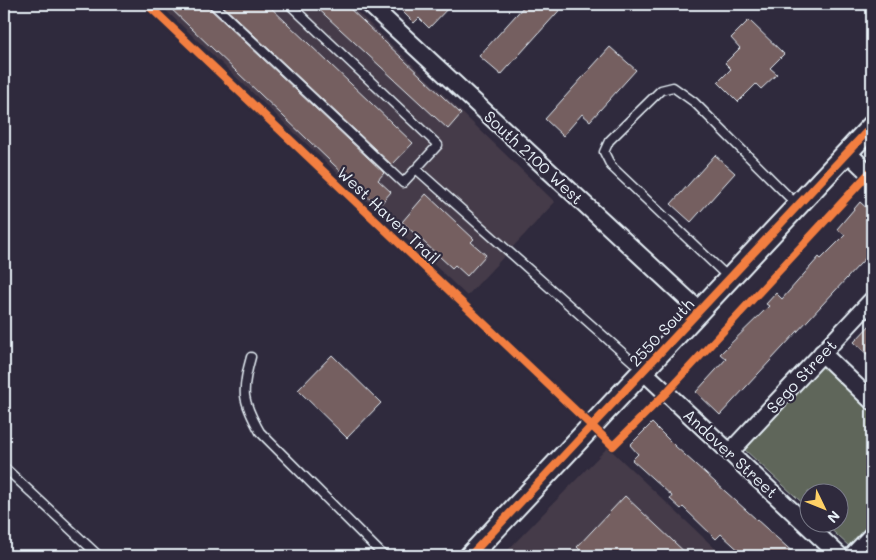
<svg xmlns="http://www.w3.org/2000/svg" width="876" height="560" font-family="Mali,sans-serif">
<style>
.built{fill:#443a48}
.park{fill:#5e665a;stroke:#a3aca9}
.building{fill:#745f61;stroke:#e8f1f8}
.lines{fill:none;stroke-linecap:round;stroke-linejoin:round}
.service-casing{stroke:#e8f1f8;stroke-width:11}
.minor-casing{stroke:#e8f1f8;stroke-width:20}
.tertiary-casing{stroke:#e8f1f8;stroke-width:24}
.service{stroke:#2f2a3d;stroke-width:8}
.minor{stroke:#2f2a3d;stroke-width:16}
.tertiary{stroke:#2f2a3d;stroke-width:20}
.cycleway-casing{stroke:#2f2a3d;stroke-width:11}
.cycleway{stroke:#f27e40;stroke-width:8}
.labels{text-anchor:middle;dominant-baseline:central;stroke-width:4.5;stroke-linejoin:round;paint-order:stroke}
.street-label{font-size:16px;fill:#e8f1f8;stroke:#2f2a3d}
</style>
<rect width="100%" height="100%" fill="#2f2a3d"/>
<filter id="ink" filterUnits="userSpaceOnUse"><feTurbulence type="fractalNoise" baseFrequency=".02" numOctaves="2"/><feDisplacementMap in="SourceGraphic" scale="10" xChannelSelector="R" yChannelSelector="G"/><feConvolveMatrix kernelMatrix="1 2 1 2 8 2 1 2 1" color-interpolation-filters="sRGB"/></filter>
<g filter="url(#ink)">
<g class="built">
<path d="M159,4h190l206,198 -88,94z"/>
<path d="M608,447l6,6 109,103h-221z"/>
</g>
<path class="park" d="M824,365l48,44v117l-21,22 -27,-25 14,-1v-30h-30v16l-63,-58z"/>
<g class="building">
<path d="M166,4h41l2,4 175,165 -6,7 13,12 -13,15z"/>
<path d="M221,4h46l146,139 -21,22z"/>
<path d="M313,4h32l116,110 -13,15z"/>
<path d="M395,4h57l-23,24 -10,-10 -5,5z"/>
<path d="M526,4h39l-64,71 -22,-19z"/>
<path d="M749,20l35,34 -14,14 7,6 -16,15 -5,-5 -18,18 -20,-20 13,-13 -6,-6 15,-15 -9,-10z"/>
<path d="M610,47l26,23 -46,51 -8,-7 -19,22 -18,-17z"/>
<path d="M715,155l20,18 -44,49 -20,-18z"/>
<path d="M426,194l48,45 -3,3 15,13 -19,21 -12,-11 -3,3 -50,-46z"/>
<path d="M860,202l12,11v38l-152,164 -24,-23 30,-33 -6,-5 49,-48 -3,-2 10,-11 6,6 37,-42 2,2 24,-24 -8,-6z"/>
<path d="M872,323v36l-18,-17z"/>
<path d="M332,355l49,48 -34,35 -49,-48z"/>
<path d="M652,423l23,23 122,110h-52l-24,-22 -5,5 -33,-32 -2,2 -11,-10 2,-3 -40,-36 6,-6 -8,-9z"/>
<path d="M625,496l64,60h-103l-9,-9z"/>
</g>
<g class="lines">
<defs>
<g id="service">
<path d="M213,4l190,179 35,-38 -149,-141"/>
<path d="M416,169l226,201"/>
<path d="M729,278l-118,-112 -7,-14 5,-11 52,-51 12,-3 21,15 102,102"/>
<path d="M251,357c-10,35 -9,43 9,75l124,124"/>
<path d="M4,467l95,89"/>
</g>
<g id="minor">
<path d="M369,4l331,307"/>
<path d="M848,153l24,23"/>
<path d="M822,353l50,48"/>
<path d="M643,371l197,185"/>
<path d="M730,452l142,-152"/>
<path d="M852,556l20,-21"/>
</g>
<path id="tertiary" d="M470,556l402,-430"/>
</defs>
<use href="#service" class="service-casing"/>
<use href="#minor" class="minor-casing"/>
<use href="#tertiary" class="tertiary-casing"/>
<use href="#service" class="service"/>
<use href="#minor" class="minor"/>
<use href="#tertiary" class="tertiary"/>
<defs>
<g id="cycleway">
<path d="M147,4l466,442 53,-53 206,-223"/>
<path d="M470,556l402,-430"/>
</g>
</defs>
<use href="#cycleway" class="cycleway-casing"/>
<use href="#cycleway" class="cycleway"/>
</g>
</g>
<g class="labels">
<g class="street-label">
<text transform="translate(534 157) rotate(43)">South 2100 West</text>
<text transform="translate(389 215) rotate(43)">West Haven Trail</text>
<text transform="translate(661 332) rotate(-47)">2550 South</text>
<text transform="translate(801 376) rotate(-47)">Sego Street</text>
<text transform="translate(731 453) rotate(43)">Andover Street</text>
</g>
</g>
<rect width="876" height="560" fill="none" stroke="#2f2a3d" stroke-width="20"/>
<rect x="10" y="10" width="856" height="540" fill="none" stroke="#e8f1f8" stroke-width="2" filter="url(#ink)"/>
<g transform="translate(824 508) rotate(133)"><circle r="24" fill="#2f2a3d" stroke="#797a88"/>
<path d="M0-4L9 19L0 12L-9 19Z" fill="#ffd166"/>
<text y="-8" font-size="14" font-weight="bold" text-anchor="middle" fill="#e8f1f8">N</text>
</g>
</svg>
